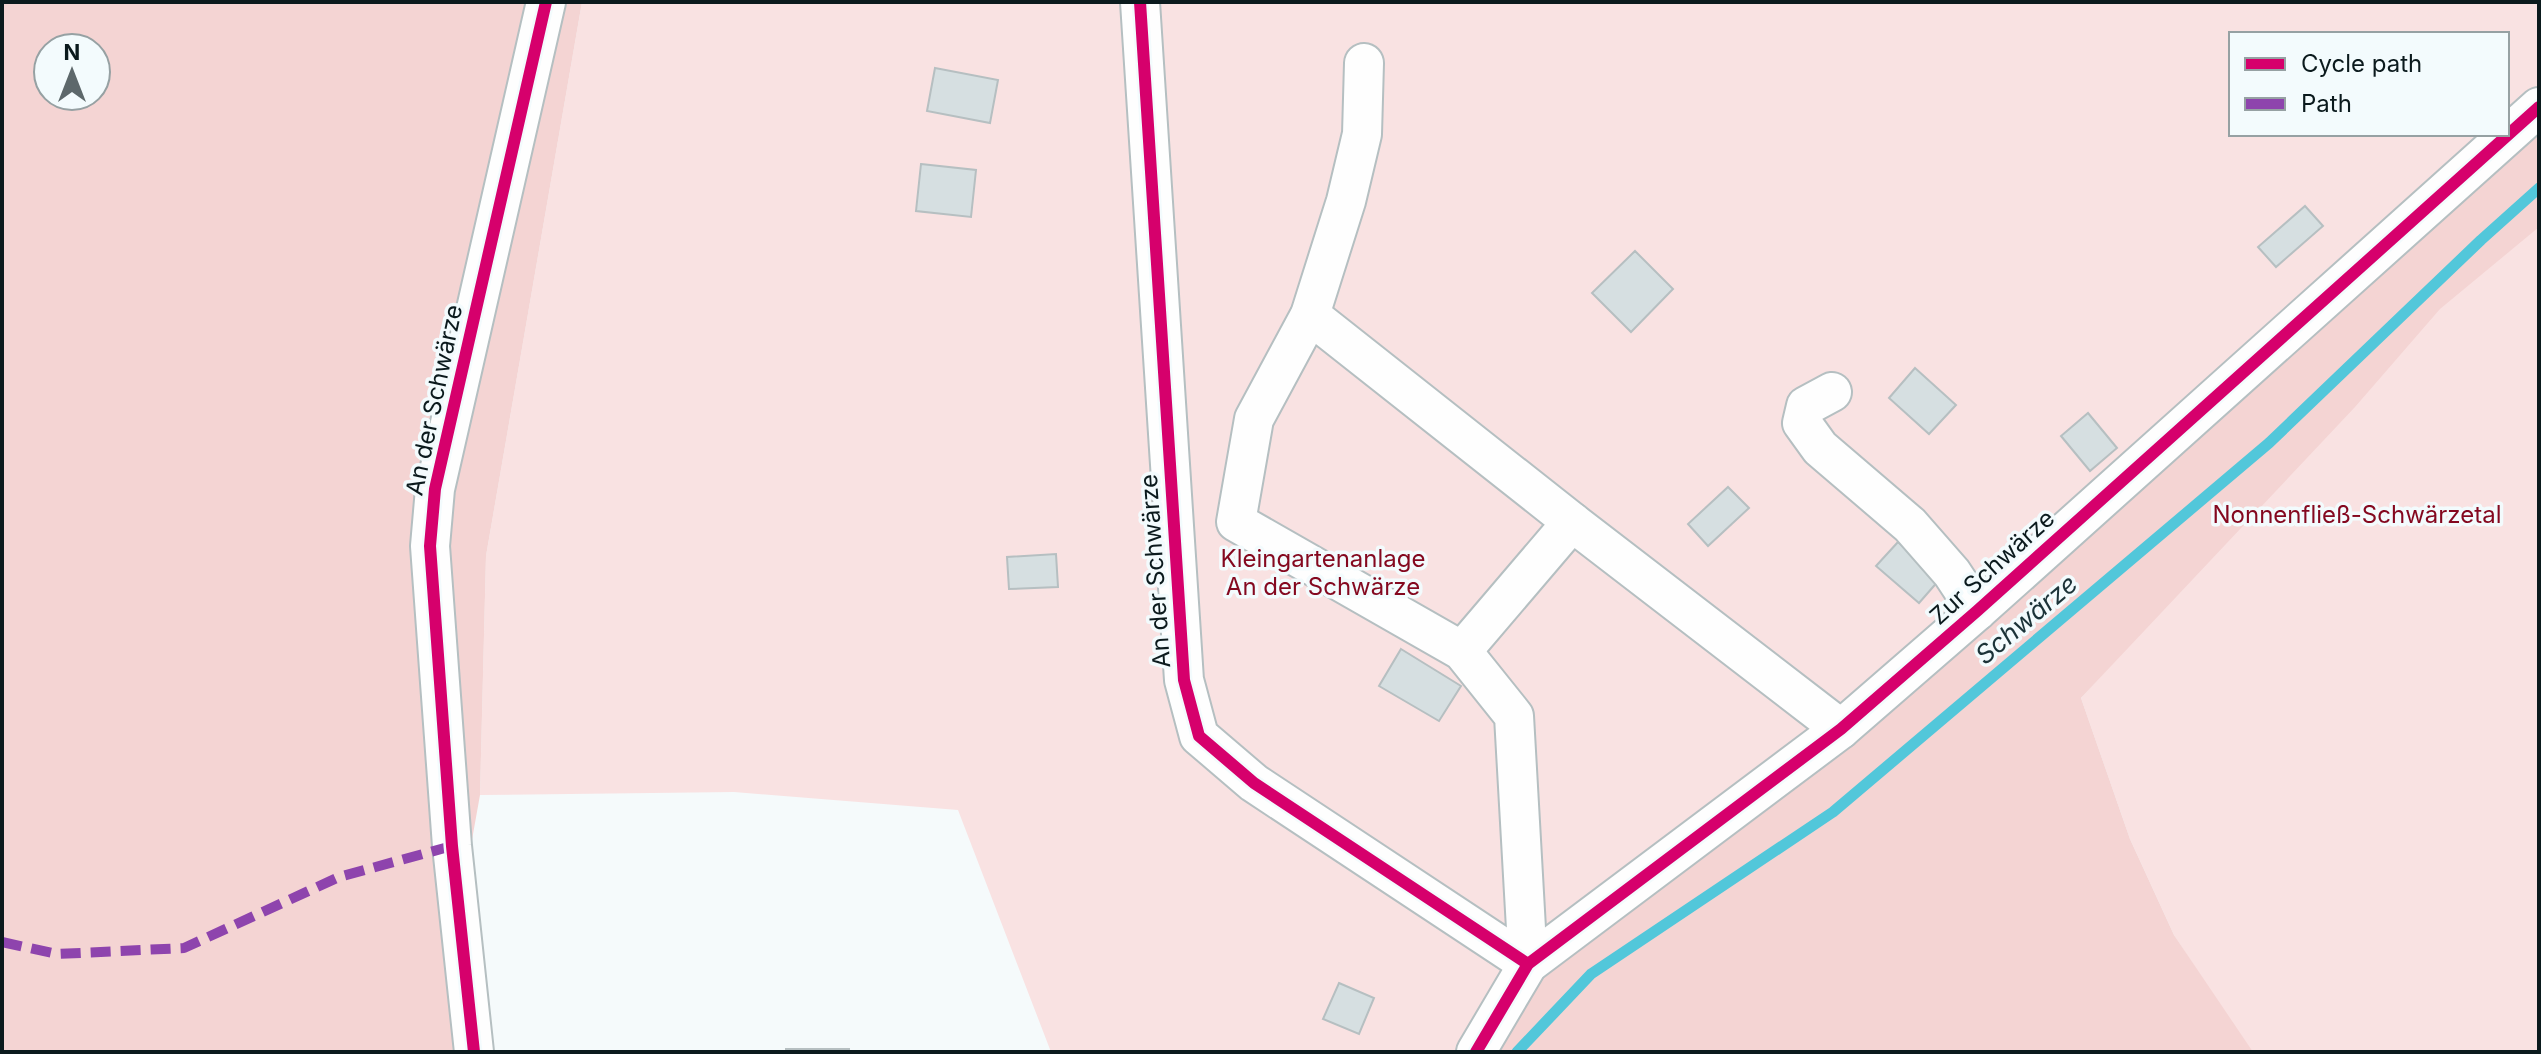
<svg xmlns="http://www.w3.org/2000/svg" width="2541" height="1054" font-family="Inter,sans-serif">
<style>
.green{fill:#f9e2e2;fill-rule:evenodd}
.forest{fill:#f4d4d3;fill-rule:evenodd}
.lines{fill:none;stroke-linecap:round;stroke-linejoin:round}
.stream{stroke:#52c7da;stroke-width:11}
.building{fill:#d6dfe1;stroke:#b6bfc1;stroke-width:2}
.minor-casing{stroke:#b5bfc1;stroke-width:42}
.minor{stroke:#fefefe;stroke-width:38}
.quiet{stroke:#8e44ad;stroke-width:10;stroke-dasharray:20 10;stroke-linecap:butt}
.cycleway-casing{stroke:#f3fbfd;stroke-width:17}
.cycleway{stroke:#d6006c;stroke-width:12}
.labels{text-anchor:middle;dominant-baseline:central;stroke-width:7;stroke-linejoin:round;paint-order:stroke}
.street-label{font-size:24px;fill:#0b1a1d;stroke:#f3fbfd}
.park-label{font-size:24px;fill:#84081f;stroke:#f3fbfd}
.water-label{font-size:26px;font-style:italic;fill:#1c3338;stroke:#f3fbfd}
</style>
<rect width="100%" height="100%" fill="#f5fafb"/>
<path class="green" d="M582,2h1957v1050h-286l-7,-7 -72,-110 -44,-96 -49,-141 69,-75 -565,429h-534l-93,-242 -224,-18 -254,3 6,-239zM2231,34h276v100h-276z"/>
<g class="forest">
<path d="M2,2h580l-96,554 -6,239 -29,162 2,95h-451zM48,48h48v48h-48z"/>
<path d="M2539,107v120l-99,82 -85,98 -274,291 49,141 44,96 79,117h-777l52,-88 313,-235z"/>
</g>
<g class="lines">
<path class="stream" d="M1517,1052l74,-78 242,-162 436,-369 212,-203 58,-52"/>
</g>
<g class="building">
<path d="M935,68l63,12 -8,43 -63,-12z"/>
<path d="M921,164l55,6 -5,47 -55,-6z"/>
<path d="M2305,206l18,20 -47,41 -18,-20z"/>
<path d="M1635,251l38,38 -42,43 -39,-39z"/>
<path d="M1915,368l41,37 -27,29 -40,-36z"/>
<path d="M2088,413l29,35 -27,23 -29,-35z"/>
<path d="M1728,487l21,21 -41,38 -20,-22z"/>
<path d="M1898,542l42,37 -21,24 -43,-37z"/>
<path d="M1056,554l2,33 -49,2 -2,-32z"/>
<path d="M1401,649l60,37 -22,35 -60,-35z"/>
<path d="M1339,983l35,15 -15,36 -36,-15z"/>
<rect x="786" y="1049" width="63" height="3"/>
</g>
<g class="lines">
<defs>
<g id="minor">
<path d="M1140,2l44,678 15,56 55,47 274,181"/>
<path d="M1364,63l-2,71 -16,67 -36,114 -56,104 -18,103 226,129 52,65 14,248"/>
<path d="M1310,315l262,207 269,207"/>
<path d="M1832,392l-26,14 -4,17 18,25 90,77 42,48 25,38"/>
<path d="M1462,651l110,-129"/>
<path d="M474,1052l-22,-206 -22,-300 5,-57 111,-487"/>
<path d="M1476,1052l52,-88 313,-235 136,-118 562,-504"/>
</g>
</defs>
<use href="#minor" class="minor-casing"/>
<use href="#minor" class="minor"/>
<path class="quiet" d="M2,942l55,12 127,-6 155,-71 113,-31"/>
<defs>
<g id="cycleway">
<path d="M1140,2l44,678 15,56 55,47 274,181"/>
<path d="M474,1052l-22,-206 -22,-300 5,-57 111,-487"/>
<path d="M1476,1052l52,-88 313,-235 136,-118 562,-504"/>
</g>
</defs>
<use href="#cycleway" class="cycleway-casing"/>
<use href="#cycleway" class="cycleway"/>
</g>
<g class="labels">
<g class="street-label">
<text transform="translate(434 400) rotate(-78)">An der Schwärze</text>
<text transform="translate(1992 567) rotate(-42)">Zur Schwärze</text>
<text transform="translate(1155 571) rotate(-94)">An der Schwärze</text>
</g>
<g class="park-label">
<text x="2357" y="514">Nonnenfließ-Schwärzetal</text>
<text x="1323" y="558">Kleingartenanlage<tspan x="1323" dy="28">An der Schwärze</tspan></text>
</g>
<g class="water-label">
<text transform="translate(2026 619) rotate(-40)">Schwärze</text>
</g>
</g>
<rect width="2541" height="1054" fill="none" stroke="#0b1a1d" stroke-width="8"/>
<rect x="2229" y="32" width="280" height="104" fill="#f3fbfd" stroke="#96a1a3" stroke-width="2"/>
<rect x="2245" y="58" width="40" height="12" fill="#d6006c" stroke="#96a1a3" stroke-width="2"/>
<text x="2301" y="72" font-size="24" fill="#0b1a1d">Cycle path</text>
<rect x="2245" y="98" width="40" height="12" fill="#8e44ad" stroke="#96a1a3" stroke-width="2"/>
<text x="2301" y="112" font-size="24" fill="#0b1a1d">Path</text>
<g transform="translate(72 72)"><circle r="38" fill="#f3fbfd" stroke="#96a1a3" stroke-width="2"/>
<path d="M0-6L14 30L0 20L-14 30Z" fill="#5d686b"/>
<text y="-12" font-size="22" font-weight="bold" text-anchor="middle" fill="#0b1a1d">N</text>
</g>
</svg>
